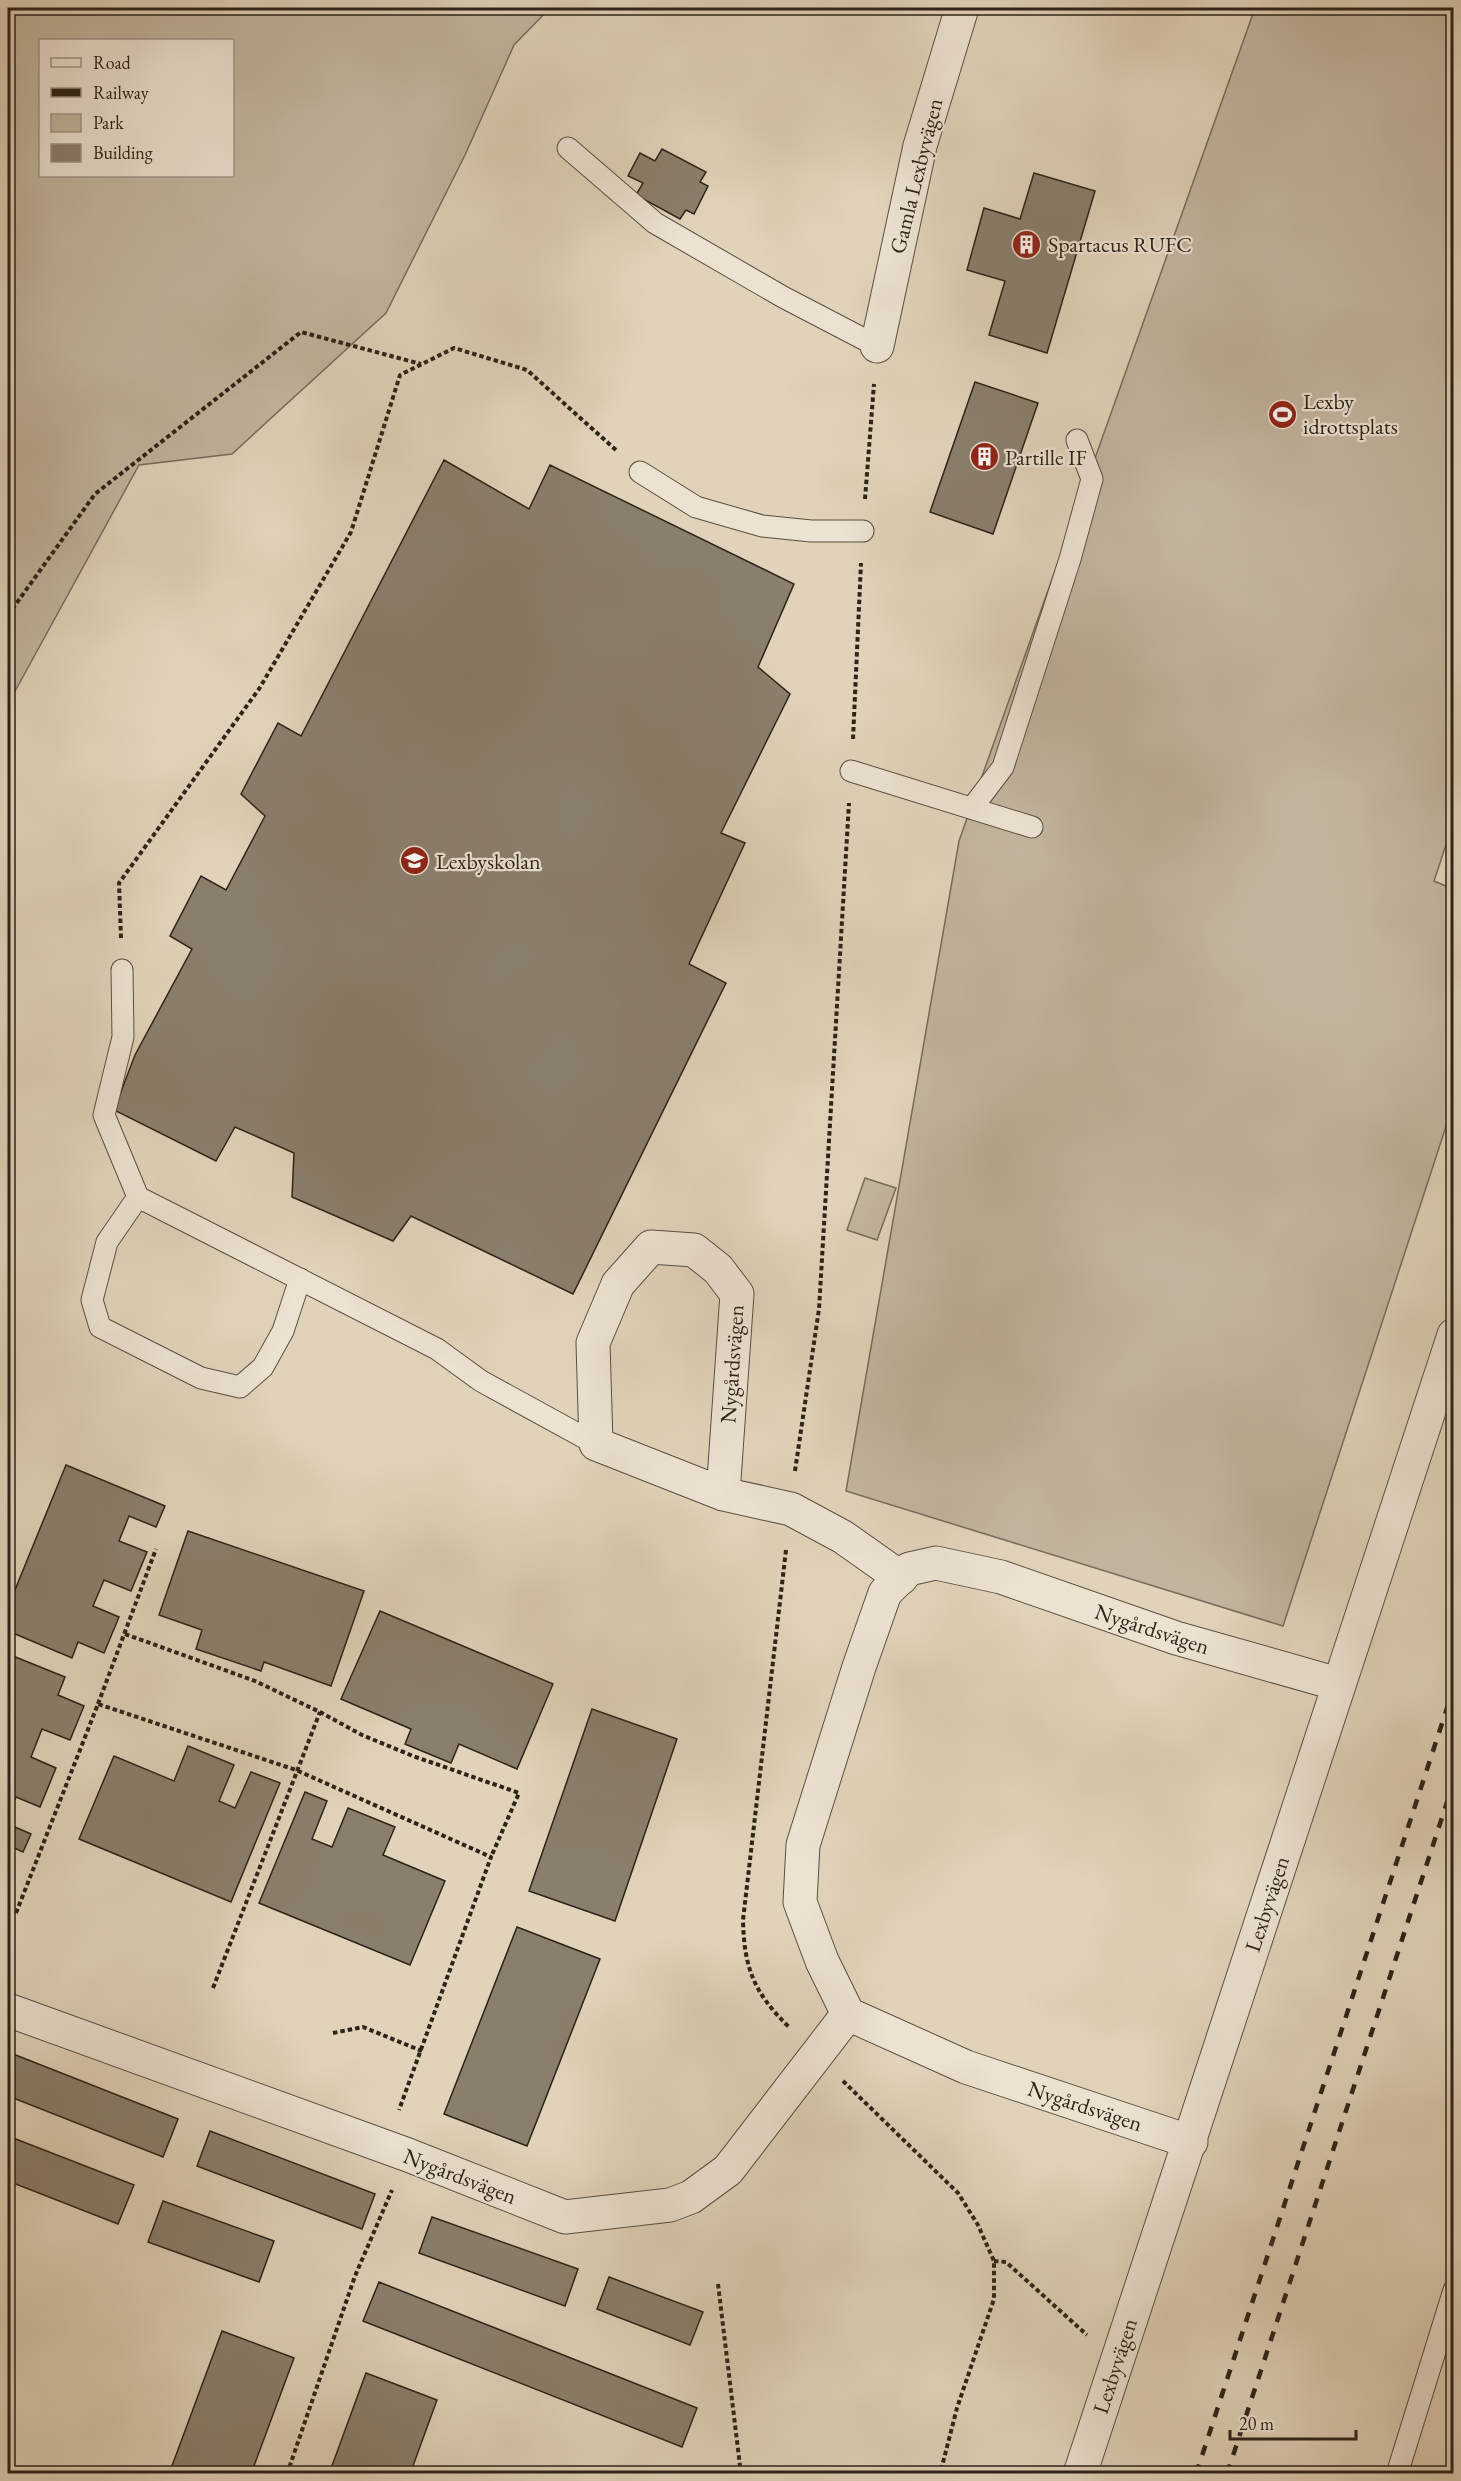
<svg xmlns="http://www.w3.org/2000/svg" width="1461" height="2481" font-family="'EB Garamond',serif">
<style>
.green{fill:#c2b59f;stroke:#776c5c;stroke-width:1.5;fill-rule:evenodd}
.building{fill:#8a7f6d;stroke:#2c2319;stroke-width:1.5}
.lines{fill:none;stroke-linecap:round;stroke-linejoin:round}
.service-casing{stroke:#594f41;stroke-width:23}
.minor-casing{stroke:#594f41;stroke-width:35}
.tertiary-casing{stroke:#594f41;stroke-width:35}
.path{stroke:#2c2319;stroke-width:4;stroke-dasharray:4.5 3;stroke-linecap:butt}
.service{stroke:#ece2d2;stroke-width:21}
.minor{stroke:#ece2d2;stroke-width:33}
.tertiary{stroke:#ece2d2;stroke-width:33}
.rail{stroke:#2c2319;stroke-width:4.5;stroke-dasharray:10 10;stroke-linecap:butt}
.labels{text-anchor:middle;dominant-baseline:central;stroke-width:4.5;stroke-linejoin:round;paint-order:stroke}
.street-label{font-size:22px;fill:#2c2319;stroke:#ece2d2}
.poi-label{font-size:22px;fill:#2c2319;stroke:#ece2d2;text-anchor:start}
</style>
<rect width="100%" height="100%" fill="#e1d3ba"/>
<filter id="stains"><feTurbulence type="fractalNoise" baseFrequency=".00333" numOctaves="4"/><feColorMatrix values="0 0 0 0 .2 0 0 0 0 .09 0 0 0 0 .02 0 0 0 .5 -.17"/></filter>
<radialGradient id="worn" r=".72"><stop offset=".6" stop-color="#630" stop-opacity="0"/><stop offset="1" stop-color="#630" stop-opacity=".3"/></radialGradient>
<g class="green">
<path d="M8,8h542l-36,37 -49,110 -79,158 -154,141 -93,11 -131,239zM232,40v136h-192v-136z"/>
<path d="M1255,8h198l1,813 -20,60 19,8v216l-170,521 -437,-135 113,-650z"/>
<path d="M865,1178l31,10 -19,52 -30,-10z"/>
</g>
<g class="building">
<path d="M662,149l44,23 -6,10 8,4 -14,28 -8,-4 -6,9 -44,-24 7,-12 -15,-7 12,-23 15,8z"/>
<path d="M1034,173l61,18 -48,162 -58,-18 16,-54 -38,-11 17,-62 36,11z"/>
<path d="M975,382l63,21 -45,131 -63,-22z"/>
<path d="M444,460l85,49 21,-44 244,119 -36,83 32,27 -69,139 24,10 -56,121 37,19 -153,311 -162,-78 -18,25 -101,-44 2,-44 -59,-26 -19,34 -102,-51 21,-55 57,-106 -22,-13 31,-60 25,14 39,-74 -24,-22 37,-71 23,13z"/>
<path d="M66,1465l99,41 -9,21 -27,-11 -10,25 28,11 -16,39 -27,-11 -11,26 26,11 -15,36 -26,-11 -6,16 -64,-27v-24z"/>
<path d="M188,1531l176,60 -33,95 -67,-24 -3,9 -65,-22 6,-19 -43,-15z"/>
<path d="M380,1611l173,73 -36,85 -58,-25 -8,19 -46,-19 6,-15 -70,-30z"/>
<path d="M8,1654l57,23 -7,18 26,11 -14,34 -28,-11 -11,28 25,11 -16,39 -24,-10 -8,20z"/>
<path d="M592,1709l85,30 -62,182 -86,-30z"/>
<path d="M188,1746l46,19 -15,36 16,7 16,-36 29,11 -49,119 -152,-63 35,-83 60,25z"/>
<path d="M305,1792l22,9 -15,38 20,8 16,-39 47,19 -12,28 62,26 -35,84 -151,-62z"/>
<path d="M8,1824l23,10 -8,18 -15,-7z"/>
<path d="M517,1927l83,32 -73,187 -83,-32z"/>
<path d="M8,2052l170,67 -15,38 -155,-61z"/>
<path d="M210,2131l165,63 -13,35 -165,-63z"/>
<path d="M8,2136l126,49 -16,39 -110,-43z"/>
<path d="M163,2201l111,40 -15,41 -111,-40z"/>
<path d="M432,2217l146,52 -13,37 -146,-53z"/>
<path d="M609,2277l94,35 -13,33 -93,-36z"/>
<path d="M379,2282l318,126 -15,39 -319,-126z"/>
<path d="M222,2331l72,27 -43,116h-82z"/>
<path d="M366,2373l71,27 -27,74h-81z"/>
</g>
<g class="lines">
<defs>
<g id="service">
<path d="M568,148l87,75 128,74 94,49"/>
<path d="M640,472l56,35 66,19 49,5h52"/>
<path d="M851,771l181,56"/>
<path d="M972,808l31,-41 67,-208 22,-80 -15,-39"/>
<path d="M122,970l1,67 -19,78 34,82 299,152 44,32 115,63"/>
<path d="M138,1197l-31,45 -15,58 8,27 101,51 39,9 23,-20 20,-36 17,-52"/>
<path d="M1397,2474l57,-184"/>
</g>
<g id="minor">
<path d="M877,346l43,-200 42,-138"/>
<path d="M723,1494l14,-200 -19,-25 -24,-19 -43,-3 -33,37 -25,59 3,101 127,50 68,15 52,28 58,41"/>
<path d="M8,2010l400,145 157,62 105,-12 21,-8 37,-27 120,-156"/>
<path d="M1191,2142l-225,-75 -118,-53 -26,-53 -22,-59 3,-57 56,-178 26,-74 24,-24 27,-6 65,14 175,61 162,46"/>
</g>
<path id="tertiary" d="M1080,2474c126,-379 248,-760 374,-1139"/>
</defs>
<use href="#service" class="service-casing"/>
<use href="#minor" class="minor-casing"/>
<use href="#tertiary" class="tertiary-casing"/>
<g class="path">
<path d="M865,499l9,-115"/>
<path d="M8,615l87,-121 206,-162 120,32"/>
<path d="M853,739l8,-176"/>
<path d="M121,938l-2,-55 140,-194 92,-157 49,-157 54,-27 73,22 90,81"/>
<path d="M795,1471l24,-162 30,-506"/>
<path d="M786,1550l-43,370c1,48 11,73 46,107"/>
<path d="M125,1634l130,47 65,31 42,23 51,21 106,37 -28,64"/>
<path d="M98,1704l58,-155"/>
<path d="M16,1913l82,-209 198,66 195,87 -92,253"/>
<path d="M213,1988l107,-276"/>
<path d="M333,2033l30,-6 59,24"/>
<path d="M843,2081l115,112 20,32 16,36v38l-37,109 -17,66"/>
<path d="M994,2261l12,1 81,73"/>
<path d="M718,2284l23,190"/>
<path d="M287,2474l68,-198 37,-86"/>
</g>
<use href="#service" class="service"/>
<use href="#minor" class="minor"/>
<use href="#tertiary" class="tertiary"/>
<g class="rail">
<path d="M1196,2474l258,-787"/>
<path d="M1227,2474l227,-693"/>
</g>
</g>
<defs>
<symbol id="building-disc" viewBox="-11 -11 22 22"><circle r="9.5" fill="#8f2418" stroke="#ece2d2"/><path d="M-4-6H4V6H1V3H-1V6H-4ZM-2.5-4.3h1.7v1.8h-1.7ZM.8-4.3h1.7v1.8H.8ZM-2.5-1h1.7V.8h-1.7ZM.8-1h1.7V.8H.8Z" fill="#fff"/></symbol>
<symbol id="stadium-disc" viewBox="-11 -11 22 22"><circle r="9.5" fill="#8f2418" stroke="#ece2d2"/><path d="M0-5a6.5 5 0 1 0 0 10a6.5 5 0 1 0 0-10ZM-3.5-1.8h7v3.6h-7Z" fill="#fff"/></symbol>
<symbol id="school-disc" viewBox="-11 -11 22 22"><circle r="9.5" fill="#8f2418" stroke="#ece2d2"/><path d="M0-5L7-2L0 1L-7-2ZM-4 1L0 2.5L4 1V4Q0 6-4 4Z" fill="#fff"/></symbol>
</defs>
<g fill-rule="evenodd">
<use href="#building-disc" x="1010" y="228" width="33" height="33"/>
<use href="#stadium-disc" x="1266" y="398" width="33" height="33"/>
<use href="#building-disc" x="968" y="440" width="33" height="33"/>
<use href="#school-disc" x="398" y="844" width="33" height="33"/>
</g>
<g class="labels">
<g class="street-label">
<text transform="translate(916 176) rotate(-76)">Gamla Lexbyvägen</text>
<text transform="translate(732 1364) rotate(-86)">Nygårdsvägen</text>
<text transform="translate(1152 1629) rotate(18)">Nygårdsvägen</text>
<text transform="translate(1267 1904) rotate(-72)">Lexbyvägen</text>
<text transform="translate(1085 2106) rotate(18)">Nygårdsvägen</text>
<text transform="translate(460 2176) rotate(21)">Nygårdsvägen</text>
<text transform="translate(1115 2366) rotate(-72)">Lexbyvägen</text>
</g>
<g class="poi-label">
<text x="1048" y="244">Spartacus RUFC</text>
<text x="1303" y="401">Lexby<tspan x="1303" dy="25">idrottsplats</tspan></text>
<text x="1005" y="457">Partille IF</text>
<text x="436" y="861">Lexbyskolan</text>
</g>
</g>
<rect width="1461" height="2481" fill="none" stroke="#e1d3ba" stroke-width="30"/>
<rect x="9" y="9" width="1443" height="2463" fill="none" stroke="#2c2319" stroke-width="3"/>
<rect x="15" y="15" width="1431" height="2451" fill="none" stroke="#2c2319" stroke-width="1.5"/>
<rect x="39" y="39" width="195" height="138" fill="#ece2d2" stroke="#9f9688" stroke-width="1.5"/>
<rect x="51" y="58" width="30" height="9" fill="#ece2d2" stroke="#9f9688" stroke-width="1.5"/>
<text x="93" y="69" font-size="18" fill="#2c2319">Road</text>
<rect x="51" y="88" width="30" height="9" fill="#2c2319" stroke="#9f9688" stroke-width="1.5"/>
<text x="93" y="99" font-size="18" fill="#2c2319">Railway</text>
<rect x="51" y="114" width="30" height="18" fill="#c2b59f" stroke="#9f9688" stroke-width="1.5"/>
<text x="93" y="129" font-size="18" fill="#2c2319">Park</text>
<rect x="51" y="144" width="30" height="18" fill="#8a7f6d" stroke="#9f9688" stroke-width="1.5"/>
<text x="93" y="159" font-size="18" fill="#2c2319">Building</text>
<path d="M1230 2430v9h126v-9" fill="none" stroke="#2c2319" stroke-width="3"/>
<text x="1239" y="2430" font-size="18" fill="#2c2319" stroke="#ece2d2" stroke-width="4.5" paint-order="stroke">20 m</text>
<rect width="100%" height="100%" filter="url(#stains)"/>
<rect width="100%" height="100%" fill="url(#worn)"/>
</svg>
